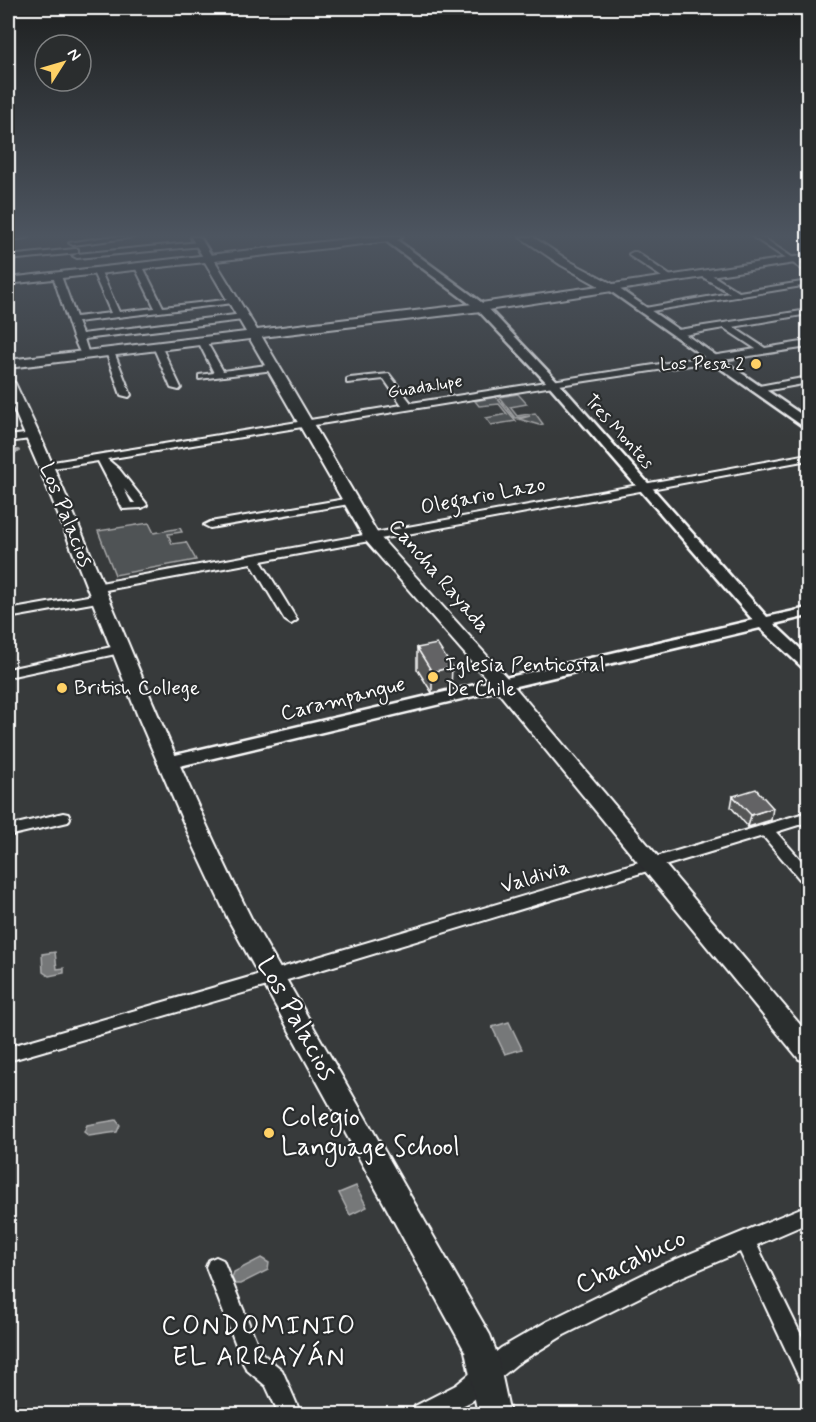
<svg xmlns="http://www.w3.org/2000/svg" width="816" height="1422" font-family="Mynerve,sans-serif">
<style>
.green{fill:#505354;stroke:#a8a9aa;stroke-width:1.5}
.water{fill:#767879;stroke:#adaeaf;stroke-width:1.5}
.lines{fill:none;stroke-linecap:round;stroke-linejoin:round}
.stream{stroke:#adaeaf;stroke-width:4}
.minor-casing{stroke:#fff;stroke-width:4}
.tertiary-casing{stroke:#fff;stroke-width:5}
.secondary-casing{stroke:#fff;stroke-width:4}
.minor{fill:#2a2d2e;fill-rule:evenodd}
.tertiary{fill:#2a2d2e;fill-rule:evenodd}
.secondary{fill:#2a2d2e;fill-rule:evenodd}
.wall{fill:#555657;stroke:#fff;stroke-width:1.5}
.shaded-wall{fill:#454647;stroke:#fff;stroke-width:1.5}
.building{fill:#636465;stroke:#fff;stroke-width:1.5}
.poi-dot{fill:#ffd166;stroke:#2a2d2e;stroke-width:2}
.labels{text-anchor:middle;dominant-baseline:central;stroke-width:4.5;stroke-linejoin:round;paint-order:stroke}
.far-poi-label{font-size:18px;fill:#fff;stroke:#2a2d2e;text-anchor:end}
.far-street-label{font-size:18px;fill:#fff;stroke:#2a2d2e}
.street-label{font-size:21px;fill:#fff;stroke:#2a2d2e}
.poi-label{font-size:21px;fill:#fff;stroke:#2a2d2e;text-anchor:start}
.near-street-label{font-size:26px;fill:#fff;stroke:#2a2d2e}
.near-poi-label{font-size:26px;fill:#fff;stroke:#2a2d2e;text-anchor:start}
.near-neighbourhood-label{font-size:27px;letter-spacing:1.5px;fill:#fff;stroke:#2a2d2e}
</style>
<rect width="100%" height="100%" fill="#373a3b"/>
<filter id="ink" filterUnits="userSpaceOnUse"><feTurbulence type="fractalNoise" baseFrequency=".0167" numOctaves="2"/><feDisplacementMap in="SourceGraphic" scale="12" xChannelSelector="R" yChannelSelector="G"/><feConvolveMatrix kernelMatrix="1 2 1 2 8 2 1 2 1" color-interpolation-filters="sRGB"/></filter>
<g filter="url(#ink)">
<g class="green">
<path d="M518,394l9,10 -17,3 7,9 18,-3 8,11 -4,1 -20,-6 11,-3 -15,2 -16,-21z"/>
<path d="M496,397l20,24 -25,4 -5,-7 21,-4 -8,-10 -20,2 -4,-5z"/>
<path d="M149,523l5,10 26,-5 2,4 -14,2 4,10 14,-2 10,18 -81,15 -17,-44z"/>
</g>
<g class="water">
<path d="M55,952l2,17 7,-1v5l-15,3 -6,-4 -1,-18z"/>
<path d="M509,1022l13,27 -17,5 -13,-27z"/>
<path d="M116,1120l4,5 -3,7 -28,4 -5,-4 3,-7z"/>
<path d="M356,1186l11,21 -17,8 -11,-22z"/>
<path d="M261,1258l8,5 -1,7 -28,14h-5l-3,-6 2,-6z"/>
</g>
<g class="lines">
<path class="stream" d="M8,452l10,-1"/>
<defs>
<g id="minor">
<path d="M8,237h22l-22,4z"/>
<path d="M106,237h29l-62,8 -4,-2z"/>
<path d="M753,237h9l46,31v5z"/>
<path d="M199,242l4,2 -1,2 -125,12 -4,-2 4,-2z"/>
<path d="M75,249h3v4l-70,7v-4z"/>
<path d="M633,252h3l39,27 -7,2 -38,-25 -1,-2z"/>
<path d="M139,265l4,2 20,40 70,-8 4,2 -4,2 -156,19 5,12 161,-20 4,3 -4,3 -159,19 5,16 -7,2 -9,-20 -20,-61 4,-2 4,2 15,41 35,-4 -18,-41 4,-2 4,2 18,40 36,-4 -20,-41z"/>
<path d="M701,272h6l32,20 69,-11v4l-163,27 -4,-2 4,-2 85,-15 -29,-17z"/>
<path d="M808,310v4l-75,13 32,21 43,-7v6l-255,39 -446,73 12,10 27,34 1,2 -5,3 -19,1 -25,-48 -51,8 -5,-3 5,-3 355,-58 -18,-26 -37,4v-4l3,-1 39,-4 22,29 345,-54 -32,-21 -46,8 -4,-3 4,-3zM124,489l11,14h-4z"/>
<path d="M202,338l4,3 17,30 51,-7 5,3 -5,3 -75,9v-4l15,-2 -16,-32z"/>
<path d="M157,343l4,3 20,42 -2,2 -8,-2 -18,-42z"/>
<path d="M107,350l7,2 17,43 -2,2 -8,-2 -15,-43z"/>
<path d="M808,377v6l-49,9 -5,-3 5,-3z"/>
<path d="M33,433l4,1v4l-29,4v-6z"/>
<path d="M808,454v6l-547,101 36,59 -6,4 -6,-4 -34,-57 -156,29 -6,-4 6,-4z"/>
<path d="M351,498l5,3 -1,2 -145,25 -6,-3 6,-3z"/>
<path d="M99,594l6,4 -2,3 -95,17v-8z"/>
<path d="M121,645l6,4 -2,3 -117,25v-8z"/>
<path d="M808,812v10l-32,10 32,36v15l-6,-1 -39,-46 -489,148 -266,77v-14l266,-77z"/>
<path d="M63,813l5,1 2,4 -2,4 -60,14v-10z"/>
<path d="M808,1205v18l-51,22 51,104v34l-8,-3 -60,-128 -66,28 -110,55 -47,29 -45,37 -26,13h-34l3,-8 41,-21 45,-37 47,-27 112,-55z"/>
<path d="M216,1257l7,3 36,88 4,6 19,16 19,44h-22l-13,-28 -19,-16 -4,-7 -37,-96 3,-7z"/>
</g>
<g id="tertiary">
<path d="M191,237h9l14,23 -2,2h-6z"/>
<path d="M386,237h7l92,68 72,76 210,236 41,-9v8l-34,8 34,32v13l-6,-2 -42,-39 -593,141 -6,-2 -3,-4 3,-4 6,-2 586,-137 -204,-235 -72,-76 -91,-68z"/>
<path d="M609,286h6l193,133v8h-4l-195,-137z"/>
</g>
<g id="secondary">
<path d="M365,237h38l-5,3 -183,21 42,69 224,-27 118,-17 -38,-21 -41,-28h13l36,24 44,23 195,-29v6l-327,50 -219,26 117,199 129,143 300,355v28l-9,-3 -305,-372 -128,-146 -116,-202 -242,29v-8l238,-28 -41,-70 -197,22v-6z"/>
<path d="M8,379l7,4 25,53c71,160 132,325 211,482l239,417 7,19 13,60h-32l-13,-63 -237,-432 -37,-79 -52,-121 -91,-230 -40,-93z"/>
</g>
</defs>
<use href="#minor" class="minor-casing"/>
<use href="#tertiary" class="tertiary-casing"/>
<use href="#secondary" class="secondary-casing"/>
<use href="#minor" class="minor"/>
<use href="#tertiary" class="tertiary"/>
<use href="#secondary" class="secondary"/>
</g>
<g class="wall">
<path d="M417,648l34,40 -19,5 -15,-24z"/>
<path d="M733,796l38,24 -23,7 -17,-20z"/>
</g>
<g class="shaded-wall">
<path d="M452,667l-1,21 -19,5v-21z"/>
<path d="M773,808l-2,12 -23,7 3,-12z"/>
</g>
<g class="building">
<path d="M437,644l15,23 -20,5 -15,-24z"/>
<path d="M756,789l17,19 -22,7 -18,-19z"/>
</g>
</g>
<linearGradient id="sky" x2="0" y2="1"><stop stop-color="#1e2020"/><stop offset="0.54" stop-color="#4d5560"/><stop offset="1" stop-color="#4d5560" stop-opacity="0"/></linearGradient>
<rect width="816" height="437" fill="url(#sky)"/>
<g class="poi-dot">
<circle cx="756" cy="364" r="6"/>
<circle cx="433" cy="677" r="6"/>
<circle cx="62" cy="688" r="6"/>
<circle cx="269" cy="1133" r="6"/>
</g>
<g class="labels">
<g class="far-poi-label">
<text x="744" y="364">Los Pesa 2</text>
</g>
<g class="far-street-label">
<text transform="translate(425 387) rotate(-9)">Guadalupe</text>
<text transform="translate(619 432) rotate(48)">Tres Montes</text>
</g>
<g class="street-label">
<text transform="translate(483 496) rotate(-11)">Olegario Lazo</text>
<text transform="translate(66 515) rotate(68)">Los Palacios</text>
<text transform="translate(439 576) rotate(49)">Cancha Rayada</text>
<text transform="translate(343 699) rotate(-14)">Carampangue</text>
<text transform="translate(535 877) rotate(-17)">Valdivia</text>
</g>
<g class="poi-label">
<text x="445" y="665">Iglesia Penticostal<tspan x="445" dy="24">De Chile</tspan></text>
<text x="74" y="688">British College</text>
</g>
<g class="near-street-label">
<text transform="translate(296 1019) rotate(61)">Los Palacios</text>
<text transform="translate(631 1262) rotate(-25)">Chacabuco</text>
</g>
<g class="near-poi-label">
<text x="281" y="1118">Colegio<tspan x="281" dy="30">Language School</tspan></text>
</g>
<g class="near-neighbourhood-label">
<text x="259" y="1326">CONDOMINIO<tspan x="259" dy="31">EL ARRAYÁN</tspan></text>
</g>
</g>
<rect width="816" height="1422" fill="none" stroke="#2a2d2e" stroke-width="30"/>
<rect x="15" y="15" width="786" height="1392" fill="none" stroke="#fff" stroke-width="2" filter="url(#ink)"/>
<g transform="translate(63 63) rotate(53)"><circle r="28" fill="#2a2d2e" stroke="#7f8182" stroke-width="1.5"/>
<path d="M0-4.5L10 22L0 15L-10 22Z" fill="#ffd166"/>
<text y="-9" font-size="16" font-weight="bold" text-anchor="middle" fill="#ffffff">N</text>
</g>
</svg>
